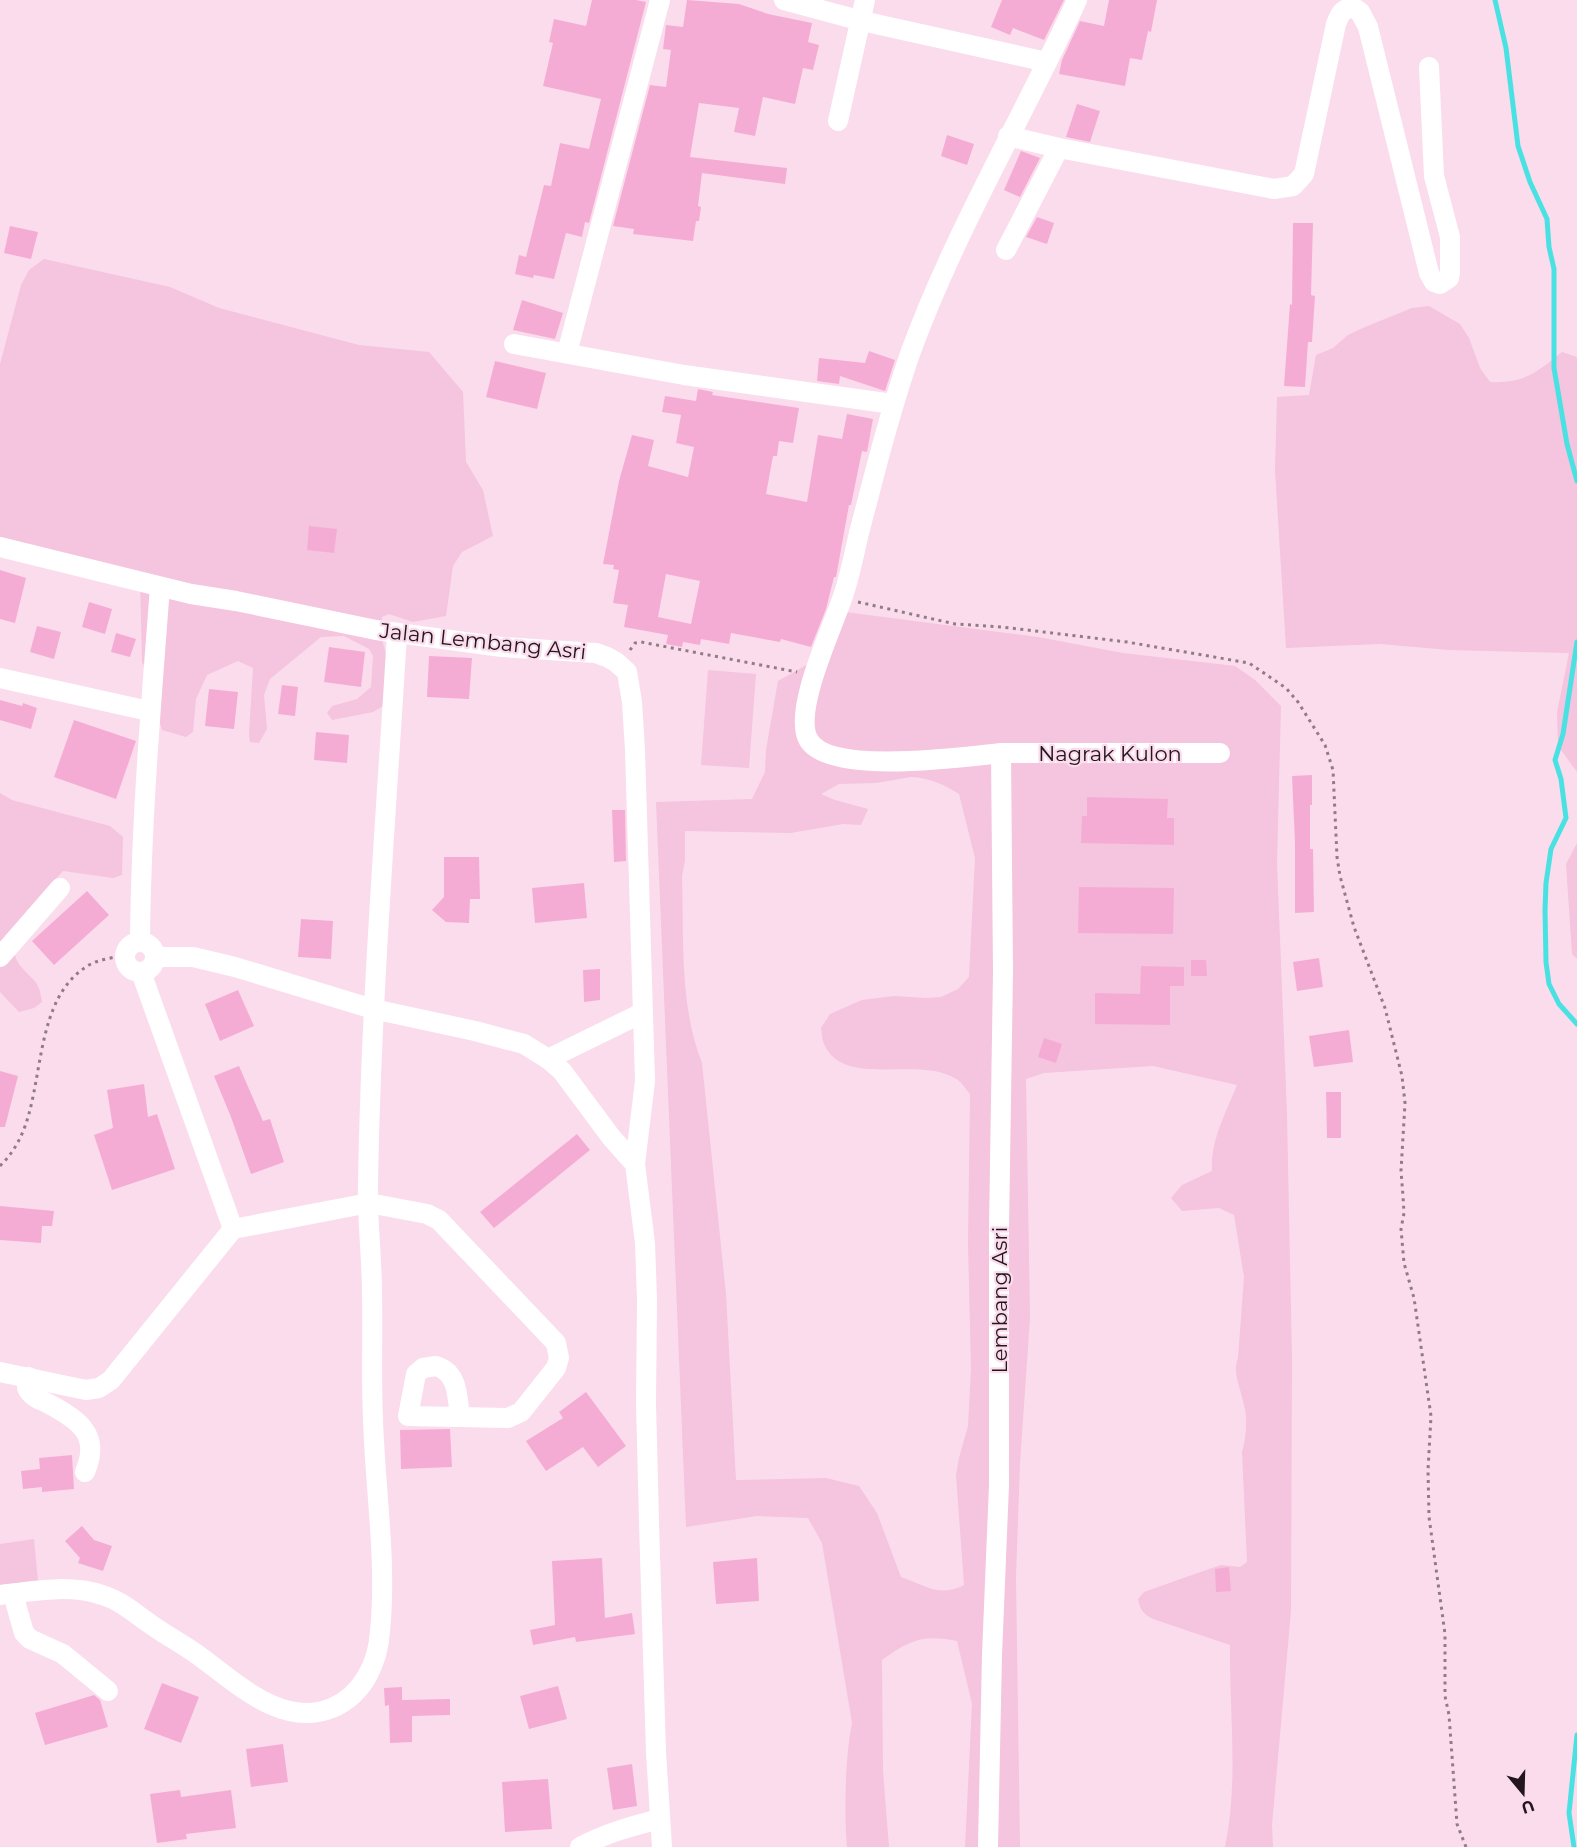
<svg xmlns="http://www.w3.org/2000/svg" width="1577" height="1847" font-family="Montserrat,sans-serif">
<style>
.green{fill:#f5c4de;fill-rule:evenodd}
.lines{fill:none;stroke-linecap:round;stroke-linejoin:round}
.stream{stroke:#4ae1e3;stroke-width:5}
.building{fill:#f5acd4;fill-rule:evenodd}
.path{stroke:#917b86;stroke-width:3;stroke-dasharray:3 4.5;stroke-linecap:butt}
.minor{stroke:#fff;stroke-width:20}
.labels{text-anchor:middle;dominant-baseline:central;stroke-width:4.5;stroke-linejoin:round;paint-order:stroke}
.street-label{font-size:21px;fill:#23161d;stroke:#fbdcec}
</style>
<rect width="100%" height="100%" fill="#fbdcec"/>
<g class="green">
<path d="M44,259l126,28 49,21 140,37 70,7 34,40 3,70 17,28 10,46 -31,16 -9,14 -7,50 -33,6 -24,-8 -7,3v22l10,40 -5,25 -14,8 -41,8 -5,-7 5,-7 25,-7 14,-12 2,-31 -4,-7 -25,-13 -23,1 -51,42 -6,16 3,34 -8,14 -9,-1 -1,-8 4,-66 -15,-7 -31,14 -11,24 -3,33 -7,5 -24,-7 -6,-21 2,-18 -16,-29 -2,-86 -140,-39v-173l21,-79 8,-15z"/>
<path d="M1429,306l31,18 9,14 11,30 10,14c34,2 47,-10 72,-30l15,5v415l-19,-26 -1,-34 12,-59 -120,-3 -69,-6 -94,4 -11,-177 2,-74 32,-2 7,-40 17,-7 15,-13 17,-8 47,-19z"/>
<path d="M845,612l193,25 85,16 112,13 20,14 26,26 -4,157 10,251 5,245 -1,252 -19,214 1,22h-48c14,-67 4,-135 5,-202l-77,-26c-10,-5 -13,-10 -15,-20l6,-7 45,-16 32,-11 19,2 7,-5 -5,-110c4,-14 6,-33 2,-47 -3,-16 -12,-32 -6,-47l6,-81 -10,-62 -15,-7 -37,3 -11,-13 11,-13 30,-14c-2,-30 14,-58 25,-86l-84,-19 -109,7 -18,6 4,239 -10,145 -4,113 4,271h-55l7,-143 -15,-63c-33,-7 -48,-1 -75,19l1,111 6,76h-42c-3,-34 -2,-90 5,-124l-30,-180 -14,-25 -51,-2 -71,11 -30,-725 96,-3 13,-27 1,-22 12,-69 48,-27zM911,777c19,1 32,7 48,17l16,64 -6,119 -11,12 -17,8 -15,1 -32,-2 -32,4 -32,14 -9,14c1,5 1,13 4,18 21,43 96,8 133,34 5,4 8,10 12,14l-2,149 3,126 -3,57 -9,32 -3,17 8,110c-25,13 -39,0 -63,-8l-24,-64 -18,-27 -33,-8 -90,2 -10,-186 -24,-231c-23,-58 -18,-125 -20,-187l3,-16v-29l106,2 52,-9 18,1 7,-16 -33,-9 -14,-6 18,-10 37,-1z"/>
<path d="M708,670l48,4 -7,94 -48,-3z"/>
<path d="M0,793l12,7 98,26 13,11 -1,38 -9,3 -50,-7c-18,20 -63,64 -44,93 13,17 20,14 23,38l-8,6 -15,4 -19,-20z"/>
<path d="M1577,843v116l-5,-5 -6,-90z"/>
<path d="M34,1539l4,42 -38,4v-41z"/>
</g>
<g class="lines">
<g class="stream">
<path d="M1495,0l11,48 12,98 12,36 17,37 2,28 5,22v99l13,76 10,37"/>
<path d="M1577,642l-14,92 -8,26 6,19 5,39 -15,31 -5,34 -1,27 1,52 3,22 10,20 18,20"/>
<path d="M1574,1847l-5,-34 8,-78"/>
</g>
</g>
<g class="building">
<path d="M592,0h44l10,2 -57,221 -4,-1 -3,15 -16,-4 -12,46 -20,-4 -1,3 -18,-4 4,-19 7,2 18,-72 7,1 9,-43 29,6 12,-50 -58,-13 10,-43 -4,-1 5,-23 32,7z"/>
<path d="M687,0l52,4 29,10 44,9 -4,19 11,3 -6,25 -10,-2 -8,36 -32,-7 -8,39 -21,-4 5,-24 -40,-5 -9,54 97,11 -2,16 -83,-11 -4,33 3,1 -2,14h-3l-3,20 -60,-7 1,-5 -21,-3 37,-141 16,2 5,-37 -8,-1 3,-24 17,2z"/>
<path d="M1002,0h62l-20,40 -31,-12 -3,7 -19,-8z"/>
<path d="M1109,0h48l-6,32 -3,-1 -6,29 -12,-2 -5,28 -66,-12 3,-14 18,-39 24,5z"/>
<path d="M1077,104l23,7 -10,31 -24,-5z"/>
<path d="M947,135l27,9 -7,21 -26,-9z"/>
<path d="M1021,151l19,7 -20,39 -16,-7z"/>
<path d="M1037,217l17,6 -7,21 -21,-7z"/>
<path d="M1293,223h20l-2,72 4,1 -3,46h-4l-3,45 -21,-1 6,-82 2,1z"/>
<path d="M10,226l28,6 -7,27 -27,-6z"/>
<path d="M522,300l41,13 -8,26 -42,-9z"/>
<path d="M869,351l26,9 -10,31 -45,-15 -1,8 -22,-3 2,-23 46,5z"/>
<path d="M495,361l51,12 -9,36 -51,-12z"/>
<path d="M698,389l15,3 -1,3 87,13 -6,35 -14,-2 -2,15h-4l-7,38 41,8 11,-67 24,4 5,-25 26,5 -6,33 -5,-1 -11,54h-2l-13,72h-2l-8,32 -15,38 -30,-8 -1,3 -49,-9 -2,11 -28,-5 -1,6 -17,-3 -1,5 -16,-3 2,-9 -44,-8 4,-22 -15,-2 6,-33 -6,-1 1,-4 -11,-1 16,-83 13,-46 22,5 -6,26 40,11 6,-30 -18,-4 5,-28 -19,-3 3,-16 31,5zM666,574l34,7 -9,43 -33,-7z"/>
<path d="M309,526l28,3 -3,24 -27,-3z"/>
<path d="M0,570l26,8 -11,45 -15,-4z"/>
<path d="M89,602l23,7 -7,25 -23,-7z"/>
<path d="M37,626l24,6 -7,27 -24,-7z"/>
<path d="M116,633l20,6 -6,18 -19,-5z"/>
<path d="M329,647l36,5 -4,35 -37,-5z"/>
<path d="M429,656l43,2 -3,41 -42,-2z"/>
<path d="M282,685l16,2 -3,29 -17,-2z"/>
<path d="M209,689l29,3 -4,37 -29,-3z"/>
<path d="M0,700l22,6 1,-3 14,5 -6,21 -31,-9z"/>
<path d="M74,720l62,21 -20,58 -62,-22z"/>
<path d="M316,732l33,3 -2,28 -33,-3z"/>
<path d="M1312,775v30h-2v44h3l1,63 -19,1v-70l-3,-67z"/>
<path d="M1087,797l81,2 -1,19h7v27l-93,-2 1,-27h5z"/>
<path d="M612,810h13l1,51 -12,1z"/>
<path d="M444,857h35l1,42h-10l-1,24 -23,-1 -14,-12 12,-13z"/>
<path d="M584,883l3,35 -52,5 -3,-35z"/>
<path d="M1079,887l95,1 -1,46 -95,-1z"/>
<path d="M87,891l22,24 -55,50 -22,-24z"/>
<path d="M301,919l32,2 -2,38 -33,-2z"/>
<path d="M1319,958l4,29 -26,4 -4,-29z"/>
<path d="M1191,960h15l1,16h-16z"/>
<path d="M1141,966l43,1v19h-14v39l-75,-1v-31l45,1z"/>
<path d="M600,969v31l-16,2 -1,-32z"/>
<path d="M238,990l16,36 -34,15 -15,-37z"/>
<path d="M1349,1030l4,32 -39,5 -5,-31z"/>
<path d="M1044,1038l18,6 -6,19 -18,-6z"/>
<path d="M239,1066l24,55 7,-2 14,43 -33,12 -20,-57 -17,-41z"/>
<path d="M0,1071l18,5 -13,51h-5z"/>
<path d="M144,1084l4,33 9,-3 18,55 -63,21 -18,-55 19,-7 -6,-38z"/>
<path d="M1326,1092h15v46h-14z"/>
<path d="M577,1134l13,16 -96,78 -14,-16z"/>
<path d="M0,1206l54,5 -2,15h-10l-1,17 -41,-3z"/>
<path d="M586,1392l40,54 -28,21 -15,-20 -37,24 -20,-30 37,-23 -4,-6z"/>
<path d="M450,1429l2,38 -51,2 -1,-39z"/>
<path d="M72,1455l2,34 -32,3v-5l-19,2 -2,-18 19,-2 -1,-11z"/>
<path d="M82,1526l12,14 18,6 -9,25 -25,-8 2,-5 -15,-17z"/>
<path d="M602,1558l3,60 27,-5 3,21 -59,8 -1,-5 -42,8 -3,-15 25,-5 -3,-64z"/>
<path d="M757,1558l2,43 -43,3 -3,-42z"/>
<path d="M1229,1567l2,24 -15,1 -1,-23z"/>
<path d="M162,1683l37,14 -18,46 -37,-14z"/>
<path d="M558,1686l9,33 -38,10 -9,-33z"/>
<path d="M402,1687v13l48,-1v16l-38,1v26l-22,1 -1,-38 -4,1 -1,-18z"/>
<path d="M94,1695l6,5 8,27 -63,18 -10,-32z"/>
<path d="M283,1744l5,38 -37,5 -5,-38z"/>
<path d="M632,1764l5,42 -24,4 -6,-42z"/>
<path d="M548,1779l4,50 -47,3 -3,-50z"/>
<path d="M180,1790l1,7 50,-7 5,38 -50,6 1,5 -30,4 -7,-49z"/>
</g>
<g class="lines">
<g class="path">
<path d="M858,602l97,22 47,3 125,15 122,21 37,25 12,14 27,43 8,25 4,87 3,19 14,51 31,81 17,68 3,27 -4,68 2,25 1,17 -3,16 3,34 10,35 17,118 -3,54 1,47 16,117v62l4,19 8,109 9,23"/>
<path d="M630,650l5,-7 6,-1 156,30"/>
<path d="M0,1166c9,-9 16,-19 21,-30 24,-51 12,-138 68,-171 11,-6 24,-7 35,-10"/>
</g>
<g class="minor">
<path d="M784,0l78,21 185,41"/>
<path d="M1077,0c-54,117 -121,229 -166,351 -21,60 -36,121 -52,182 -5,21 -9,43 -16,63 -10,31 -50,113 -35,143 19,37 157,18 193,14h219"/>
<path d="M838,121l27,-121"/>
<path d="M1008,136l51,12 215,41 19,-3 11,-12 32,-150c4,-10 6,-15 17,-17l7,5 8,15 61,246 5,9 6,2 9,-6 1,-5v-36l-16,-61 -5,-109"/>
<path d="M1006,250l53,-102"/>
<path d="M514,344l170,31 209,29"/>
<path d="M567,353l93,-353"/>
<path d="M0,547l191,47 45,7 140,29 126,17 94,6 11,4 9,5 11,10 5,30 3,48 10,331 -10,83"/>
<path d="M0,678l149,33"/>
<path d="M140,941c1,-118 11,-236 20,-354"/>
<circle cx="140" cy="957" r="15"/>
<path d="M0,957l60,-69"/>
<path d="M156,957h37l42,10 138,42 102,22 49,13 24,15 14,12 49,66 24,27 10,79 2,57 -1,103 3,119 7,230 6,95"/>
<path d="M141,972l92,257"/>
<path d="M548,1059l94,-46"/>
<path d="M0,1372l86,18 13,-2 12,-8 122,-151 136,-26 58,11 12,6 117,123 3,15 -3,10 -35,44 -13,6 -100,-2 8,-42 7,-6 13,-2c23,7 21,31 24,51"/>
<path d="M29,1377l-2,11c5,10 13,11 22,16 30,16 52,31 36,68"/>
<path d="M13,1594l11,39 6,6 33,15 45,37"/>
<path d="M0,1595c33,-4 70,-11 102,0 17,5 30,16 44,26 16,12 33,21 49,32 39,27 85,76 137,55 31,-13 46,-45 48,-77 7,-71 -5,-142 -7,-212 -2,-42 0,-84 -1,-125 0,-37 -5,-74 -4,-110 3,-184 18,-367 29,-550"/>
<path d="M580,1847c26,-14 52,-21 80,-28"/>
<path d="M988,1847l4,-192 7,-170v-256l4,-258 -2,-218"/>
</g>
</g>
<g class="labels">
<g class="street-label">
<text transform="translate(483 641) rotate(6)">Jalan Lembang Asri</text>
<text x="1110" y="753">Nagrak Kulon</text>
<text transform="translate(999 1300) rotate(-90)">Lembang Asri</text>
</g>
</g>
<g transform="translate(1523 1793) rotate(161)" stroke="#fbdcec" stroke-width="4.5" paint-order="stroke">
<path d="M0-4.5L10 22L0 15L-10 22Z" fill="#23161d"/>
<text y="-9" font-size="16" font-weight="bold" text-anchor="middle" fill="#23161d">U</text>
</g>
</svg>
